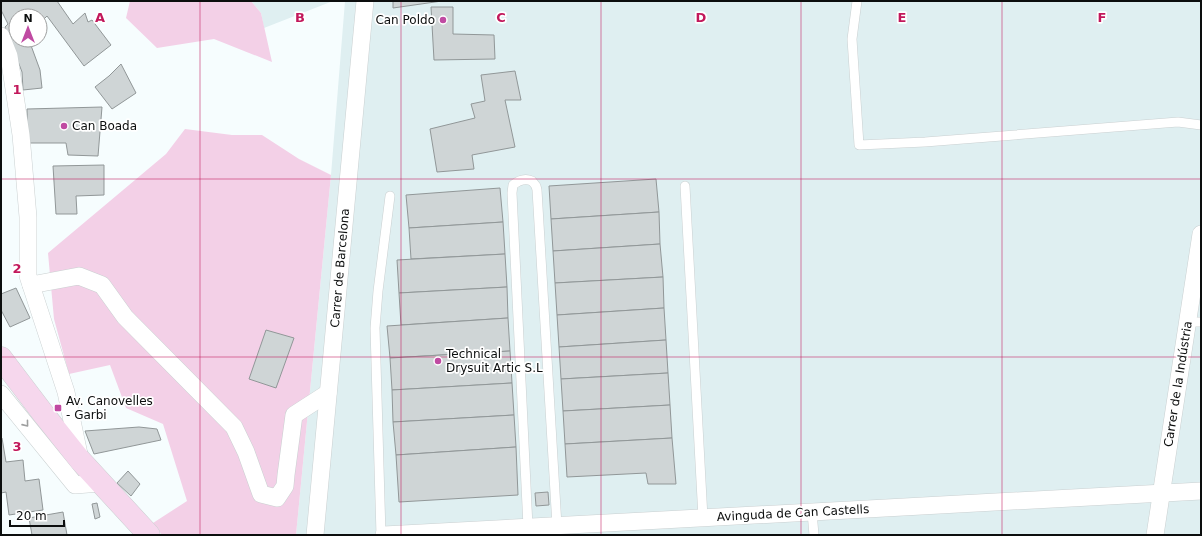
<svg xmlns="http://www.w3.org/2000/svg" width="1202" height="536" font-family="'DejaVu Sans',sans-serif">
<style>
.built{fill:#dfeff1}
.green{fill:#f3d0e7}
.building{fill:#cfd5d6;stroke:#919798}
.lines{fill:none;stroke-linecap:round;stroke-linejoin:round}
.lane-casing{stroke:#cad0d1;stroke-width:10}
.street-casing{stroke:#cad0d1;stroke-width:18}
.secondary-casing{stroke:#cad0d1;stroke-width:23}
.lane{stroke:#fff;stroke-width:9}
.street{stroke:#fff;stroke-width:17}
.secondary{stroke:#f6d7ed;stroke-width:22}
.oneway{stroke:#9e9f9f}
.grid{fill:none;stroke:#c2185b;stroke-width:1;stroke-opacity:0.55}
.poi-dot{fill:#c04aa2;stroke:#fff;stroke-width:1.5}
.labels{text-anchor:middle;dominant-baseline:central;stroke-width:3.5;stroke-linejoin:round;paint-order:stroke}
.poi-label{font-size:12px;fill:#0c0e0e;stroke:#fff;text-anchor:start}
.street-label{font-size:12px;fill:#0c0e0e;stroke:#fff}
.grid-label{font-size:13px;text-anchor:middle;font-weight:bold;fill:#c2185b;stroke:#fff;stroke-width:3.5;stroke-linejoin:round;paint-order:stroke}
</style>
<rect width="100%" height="100%" fill="#f6fdfe"/>
<g class="built">
<path d="M251,1h82l-69,27 -3,-15z"/>
<path d="M345,1h856v534h-905l35,-360z"/>
</g>
<g class="green">
<path d="M130,1h121l10,12 11,49 -58,-23 -57,9 -31,-30z"/>
<path d="M185,129l47,6h30l37,24 32,16 -35,360h-134l-9,-12 34,-22 -24,-77 -37,-16 -16,-43 -41,9 -15,-55 -6,-66 118,-99z"/>
</g>
<g class="building">
<path d="M1,1h56l16,23 12,-11 3,9 4,-2 19,25 -27,21 -37,-50 -7,7v-7h-24v24h13l11,30 2,18 -19,2 -1,-18 -17,-45 3,-3 -7,-14z"/>
<path d="M393,1h49l-49,7z"/>
<path d="M431,7h22v27l41,1 1,24 -61,1z"/>
<path d="M121,64l15,29 -24,16 -17,-22 14,-11z"/>
<path d="M515,71l6,29h-16l10,47 -43,8 2,14 -37,3 -7,-43 45,-11 -4,-14 14,-3 -4,-26z"/>
<path d="M102,107l-4,49 -30,-1 -2,-12h-38l-1,-34z"/>
<path d="M104,165v30l-28,1 1,18h-21l-3,-48z"/>
<path d="M656,179l3,33 -108,7 -2,-33z"/>
<path d="M500,188l3,34 -94,6 -3,-33z"/>
<path d="M659,212l1,32 -107,7 -2,-32z"/>
<path d="M503,222l2,32 -94,5 -2,-31z"/>
<path d="M660,244l3,33 -108,6 -2,-32z"/>
<path d="M505,254l2,33 -108,6 -2,-33z"/>
<path d="M663,277l1,31 -107,7 -2,-32z"/>
<path d="M507,287l1,31 -107,7 -2,-32z"/>
<path d="M16,288l14,30 -20,9 -9,-17v-16z"/>
<path d="M664,308l2,32 -107,7 -2,-32z"/>
<path d="M508,318l2,33 -120,7 -3,-32z"/>
<path d="M266,330l28,8 -18,50 -27,-9z"/>
<path d="M666,340l2,33 -107,6 -2,-32z"/>
<path d="M510,351l2,32 -120,7 -2,-32z"/>
<path d="M668,373l2,32 -107,6 -2,-32z"/>
<path d="M512,383l2,32 -121,7 -1,-32z"/>
<path d="M670,405l2,33 -107,6 -2,-33z"/>
<path d="M514,415l2,32 -120,8 -3,-33z"/>
<path d="M139,427l18,2 4,11 -67,14 -9,-23z"/>
<path d="M1,438h1l4,24 17,-2 2,21 14,-2 4,31 -34,5 -3,-23 -5,1z"/>
<path d="M672,438l4,46h-28l-2,-11 -79,4 -2,-33z"/>
<path d="M516,447l2,48 -119,7 -3,-47z"/>
<path d="M128,471l12,13 -9,12 -14,-13z"/>
<path d="M548,492l1,13 -13,1 -1,-13z"/>
<path d="M97,503l3,14 -5,2 -3,-15z"/>
<path d="M63,512l4,23h-35l-3,-17z"/>
</g>
<g class="lines">
<defs>
<g id="lane">
<path d="M857,1l-5,38 7,106 66,-3 253,-20 23,3"/>
<path d="M685,186l18,332"/>
<path d="M1187,322h14"/>
<path d="M812,512l2,23"/>
<path d="M528,527l-16,-334 1,-8c6,-5 12,-7 19,-4l4,5 1,4 20,336"/>
<path d="M381,535l-6,-207 3,-37 12,-95"/>
</g>
<g id="street">
<path d="M1,36l8,20 12,79 7,82v59l38,116 14,67"/>
<path d="M31,285l48,-9 23,9 23,32 109,110 12,25 15,42 16,4 8,-12 1,-11 8,-60 34,-22"/>
<path d="M1,394l74,91 26,-2"/>
<path d="M315,535l50,-534"/>
<path d="M384,535l817,-44"/>
<path d="M1155,535l46,-301"/>
</g>
<path id="secondary" d="M1,358l44,58 35,44 69,75"/>
</defs>
<use href="#lane" class="lane-casing"/>
<use href="#street" class="street-casing"/>
<use href="#secondary" class="secondary-casing"/>
<use href="#lane" class="lane"/>
<use href="#street" class="street"/>
<use href="#secondary" class="secondary"/>
</g>
<defs><path id="oneway-chevron" d="M-2-3.5L2.5 0L-2 3.5" fill="none" stroke-width="1.6" stroke-linecap="round" stroke-linejoin="round"/></defs>
<use class="oneway" href="#oneway-chevron" transform="translate(26 424) rotate(51)"/>
<path class="grid" d="M200,1v534M401,1v534M601,1v534M801,1v534M1002,1v534M1,179h1200M1,357h1200"/>
<g class="poi-dot">
<circle cx="443" cy="20" r="4"/>
<circle cx="64" cy="126" r="4"/>
<circle cx="438" cy="361" r="4"/>
<rect x="54" y="404" width="8" height="8" rx="2"/>
</g>
<g class="labels">
<g class="poi-label">
<text x="435" y="20" text-anchor="end">Can Poldo</text>
<text x="72" y="126">Can Boada</text>
<text x="446" y="354">Technical<tspan x="446" dy="14">Drysuit Artic S.L</tspan></text>
<text x="66" y="401">Av. Canovelles<tspan x="66" dy="14">- Garbi</tspan></text>
</g>
<g class="street-label">
<text transform="translate(340 268) rotate(-85)">Carrer de Barcelona</text>
<text transform="translate(1178 384) rotate(-81)">Carrer de la Indústria</text>
<text transform="translate(793 513) rotate(-3)">Avinguda de Can Castells</text>
</g>
</g>
<g class="grid-label">
<text x="100" y="22">A</text>
<text x="300" y="22">B</text>
<text x="501" y="22">C</text>
<text x="701" y="22">D</text>
<text x="902" y="22">E</text>
<text x="1102" y="22">F</text>
<text x="17" y="94">1</text>
<text x="17" y="273">2</text>
<text x="17" y="451">3</text>
</g>
<rect width="1202" height="536" fill="none" stroke="#0c0e0e" stroke-width="4"/>
<g transform="translate(28 28)"><circle r="19" fill="#ffffff" stroke="#9e9f9f"/>
<path d="M0-3L7 15L0 10L-7 15Z" fill="#c04aa2"/>
<text y="-6" font-size="11" font-weight="bold" text-anchor="middle" fill="#0c0e0e">N</text>
</g>
<path d="M10 520v6h54v-6" fill="none" stroke="#0c0e0e" stroke-width="2"/>
<text x="16" y="520" font-size="12" fill="#0c0e0e" stroke="#ffffff" stroke-width="3" paint-order="stroke">20 m</text>
</svg>
